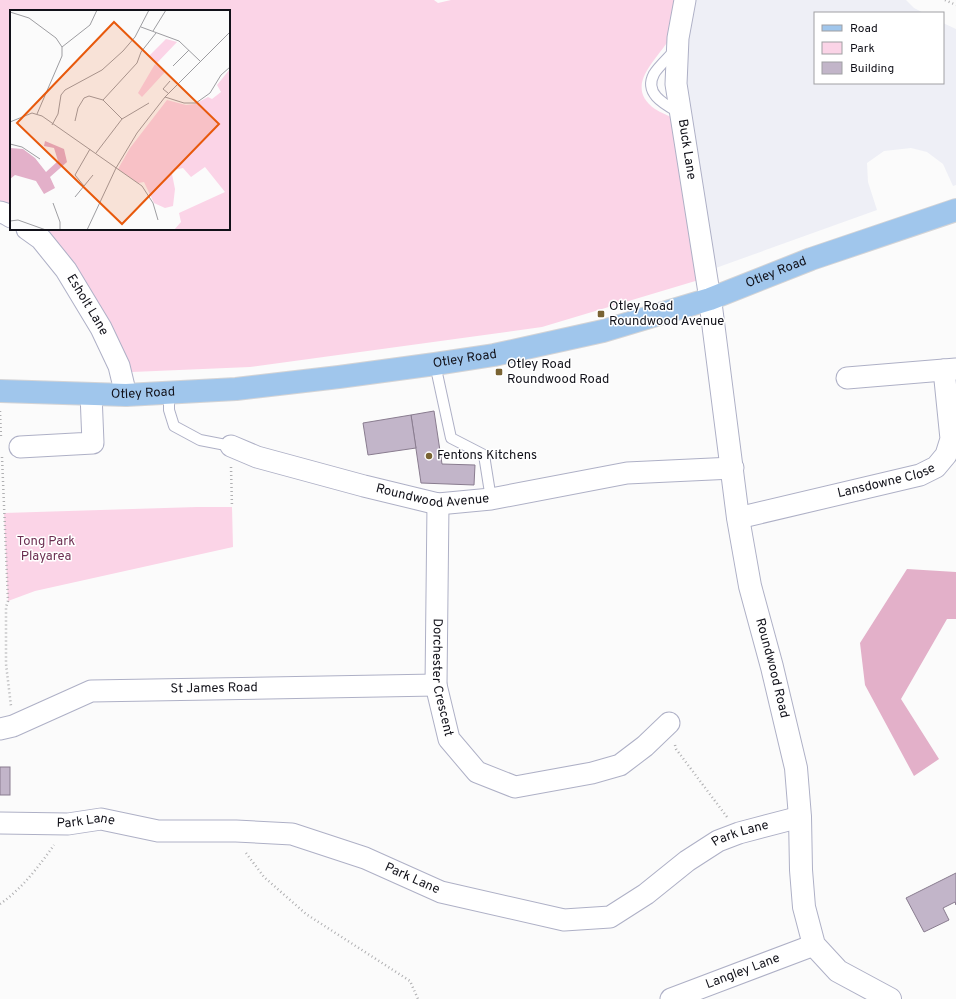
<svg xmlns="http://www.w3.org/2000/svg" width="956" height="999" font-family="Overpass,sans-serif">
<style>
.built{fill:#eeeff6}
.green{fill:#fbd4e7}
.forest{fill:#e3b0c9}
.building{fill:#c2b5c9;stroke:#897c8f}
.lines{fill:none;stroke-linecap:round;stroke-linejoin:round}
.lane-casing{stroke:#aeb0c6;stroke-width:12}
.street-casing{stroke:#aeb0c6;stroke-width:23}
.secondary-casing{stroke:#aeb0c6;stroke-width:24}
.primary-casing{stroke:#d4d4d6;stroke-width:24}
.path{stroke:#afafb1;stroke-width:2.5;stroke-dasharray:1 3;stroke-linecap:butt}
.lane{stroke:#fff;stroke-width:10}
.street{stroke:#fff;stroke-width:21}
.secondary{stroke:#fff;stroke-width:22}
.primary{stroke:#a0c6ec;stroke-width:22}
.poi-dot{fill:#796333;stroke:#fff;stroke-width:1.5}
.labels{text-anchor:middle;dominant-baseline:central;stroke-width:3;stroke-linejoin:round;paint-order:stroke}
.street-label{font-size:13px;fill:#111119;stroke:#fff}
.poi-label{font-size:13px;fill:#111119;stroke:#fff;text-anchor:start}
.park-label{font-size:13px;fill:#6c2f52;stroke:#fff}
.inset-road{fill:none;stroke:#9d9da1;stroke-width:1}
.view{fill:#e8590c;fill-opacity:0.15;stroke:#e8590c;stroke-width:2}
.inset-edge{fill:none;stroke:#111119;stroke-width:2}
</style>
<rect width="100%" height="100%" fill="#fbfbfb"/>
<path class="built" d="M690,0h216l8,8 10,5h-109v70h128v-60l13,6v156l-3,1 -10,-22 -16,-12 -16,-4 -27,3 -17,12 1,19 9,28 -164,59 -31,-195z"/>
<g class="green">
<path d="M0,0h434l4,3 13,-3h230c-3,10 -6,27 -10,36 -12,23 -49,49 -16,73 6,4 13,6 19,10l28,160 -160,48 -292,40 -118,5 -66,-118 -31,-25h194v-218h-218v200l-11,-5z"/>
<path d="M197,507h35l1,40 -198,44 -27,10 -4,-88z"/>
</g>
<path class="forest" d="M907,569l49,3v47h-9l-46,80 38,60 -25,17 -49,-91 -5,-42z"/>
<g class="building">
<path d="M434,411l8,53 33,1 -1,20 -53,-2 -10,-68z"/>
<path d="M411,415l5,33 -48,7 -5,-32z"/>
<rect x="0" y="767" width="10" height="28"/>
<path d="M956,873v32l-1,-3 -12,6 6,12 -25,12 -18,-34z"/>
</g>
<g class="lines">
<defs>
<g id="lane">
<path d="M675,50c-5,6 -18,18 -21,24 -11,20 12,31 26,39"/>
<path d="M435,364l16,74 33,17 7,44"/>
<path d="M169,393v17l5,16 26,14 31,6"/>
</g>
<g id="street">
<path id="s1" d="M685,0l-7,38 -2,46 34,215"/>
<path d="M0,212l6,2 5,3"/>
<path id="s2" d="M27,229l14,10 25,31 35,58 18,38 7,29"/>
<path d="M847,378l109,-9"/>
<path id="s3" d="M231,446l26,11 107,29 74,18 53,-5 136,-26 106,-5"/>
<path d="M20,447l73,-4 -2,-49"/>
<path id="s4" d="M438,504l-2,181 13,54 28,33 38,15 77,-14 28,-8 25,-19 24,-23"/>
<path id="s5" d="M738,518l182,-43 16,-8 10,-12 5,-16 -7,-69"/>
<path id="s6" d="M0,729l13,-3 78,-35 345,-6"/>
<path id="s7" d="M0,823l68,1 33,-5 57,12h78l56,3 73,24 76,34 123,28 46,-3 36,-23 41,-33 31,-20 21,-8 61,-16"/>
<path id="s8" d="M671,999l143,-54"/>
</g>
<g id="secondary">
<path id="s9" d="M710,299l28,219 12,68 22,81 24,101 4,49 1,53 3,37 10,38 24,26 52,28"/>
</g>
<g id="primary">
<path id="s10" d="M0,391l126,4 110,-6 103,-12 96,-13 59,-9 109,-24 107,-32 101,-40 145,-49"/>
</g>
</defs>
<use href="#lane" class="lane-casing"/>
<use href="#street" class="street-casing"/>
<use href="#secondary" class="secondary-casing"/>
<use href="#primary" class="primary-casing"/>
<g class="path">
<path d="M945,0l11,5"/>
<path d="M0,411l1,27"/>
<path d="M2,457l6,144 -2,6v57l5,42"/>
<path d="M231,467l1,40"/>
<path d="M675,745l1,4 51,68"/>
<path d="M246,853l18,24 42,37 104,67 8,18"/>
<path d="M0,904c22,-15 39,-38 54,-59"/>
</g>
<use href="#lane" class="lane"/>
<use href="#street" class="street"/>
<use href="#secondary" class="secondary"/>
<use href="#primary" class="primary"/>
</g>
<g class="poi-dot">
<rect x="597" y="310" width="8" height="8" rx="2"/>
<rect x="495" y="368" width="8" height="8" rx="2"/>
<circle cx="429" cy="456" r="4"/>
</g>
<g class="labels">
<g class="street-label">
<text stroke="none"><textPath href="#s1" startOffset="151">Buck Lane</textPath></text>
<text stroke="none"><textPath href="#s10" startOffset="791">Otley Road</textPath></text>
<text stroke="none"><textPath href="#s2" startOffset="98">Esholt Lane</textPath></text>
<text stroke="none"><textPath href="#s10" startOffset="467">Otley Road</textPath></text>
<text stroke="none"><textPath href="#s10" startOffset="143">Otley Road</textPath></text>
<text stroke="none"><textPath href="#s5" startOffset="153">Lansdowne Close</textPath></text>
<text stroke="none"><textPath href="#s3" startOffset="209">Roundwood Avenue</textPath></text>
<text stroke="none"><textPath href="#s9" startOffset="375">Roundwood Road</textPath></text>
<text stroke="none"><textPath href="#s4" startOffset="174">Dorchester Crescent</textPath></text>
<text stroke="none"><textPath href="#s6" startOffset="222">St James Road</textPath></text>
<text stroke="none"><textPath href="#s7" startOffset="86">Park Lane</textPath></text>
<text stroke="none"><textPath href="#s7" startOffset="782">Park Lane</textPath></text>
<text stroke="none"><textPath href="#s7" startOffset="422">Park Lane</textPath></text>
<text stroke="none"><textPath href="#s8" startOffset="77">Langley Lane</textPath></text>
</g>
<g class="poi-label">
<text x="609" y="307">Otley Road<tspan x="609" dy="15">Roundwood Avenue</tspan></text>
<text x="507" y="365">Otley Road<tspan x="507" dy="15">Roundwood Road</tspan></text>
<text x="437" y="456">Fentons Kitchens</text>
</g>
<g class="park-label">
<text x="46" y="542">Tong Park<tspan x="46" dy="15">Playarea</tspan></text>
</g>
</g>
<g transform="translate(10 10)">
<rect width="220" height="220" fill="#fbfbfb"/>
<path d="M156,29l11,3 -20,21 -8,-7zM145,54l10,8 -23,25 -4,-4zM220,59v161h-56l7,-8 -2,-9 46,-21 -20,-25 -14,10 -8,-9 -9,2 -2,4 3,15 -2,17 -8,2 -11,-5 -10,-21 -6,1 -20,-14 12,-21 37,-48 19,5 9,-1 13,-7 4,2 9,-7 -4,-7z" fill="#fbd4e7"/>
<path d="M35,131l19,8 3,13 -17,15 5,11 -11,6 -8,-13 -21,-6 -5,4v-31l13,1 12,9 11,14 12,-11 -4,-13 -10,-2z" fill="#e3b0c9"/>
<path class="inset-road" d="M0,2l19,6 27,20 6,9v9l-25,58M131,17l38,14 21,20M143,21l13,-21M52,37l28,-22 7,-15M163,56l16,-16M158,83l-5,-4 7,-8M155,87l19,6h12l14,-10 11,-18 9,-8M93,90l34,-37 4,-11 15,-19M65,111l3,-13 6,-10 5,-2 14,4 19,19M0,112l22,-9 10,3 100,70 11,17 5,17M42,115l6,-11 3,-19 4,-5 37,-20 21,-19 12,-14 14,-27M0,134l12,3 18,12M86,143l26,-34 27,-16M74,176l-9,-11 15,-26M65,187l18,-22M43,193l7,19v8M0,211l8,-1 28,10M77,220l29,-62 21,-35 28,-36 65,-65"/>
<path class="view" d="M104,12l105,102 -97,100 -105,-101z"/>
<rect width="220" height="220" class="inset-edge"/>
</g>
<rect x="814" y="12" width="130" height="72" fill="#ffffff" stroke="#a0a0a3"/>
<rect x="822" y="25" width="20" height="6" fill="#a0c6ec" stroke="#a0a0a3"/>
<text x="850" y="32" font-size="12" fill="#111119">Road</text>
<rect x="822" y="42" width="20" height="12" fill="#fbd4e7" stroke="#a0a0a3"/>
<text x="850" y="52" font-size="12" fill="#111119">Park</text>
<rect x="822" y="62" width="20" height="12" fill="#c2b5c9" stroke="#a0a0a3"/>
<text x="850" y="72" font-size="12" fill="#111119">Building</text>
</svg>
